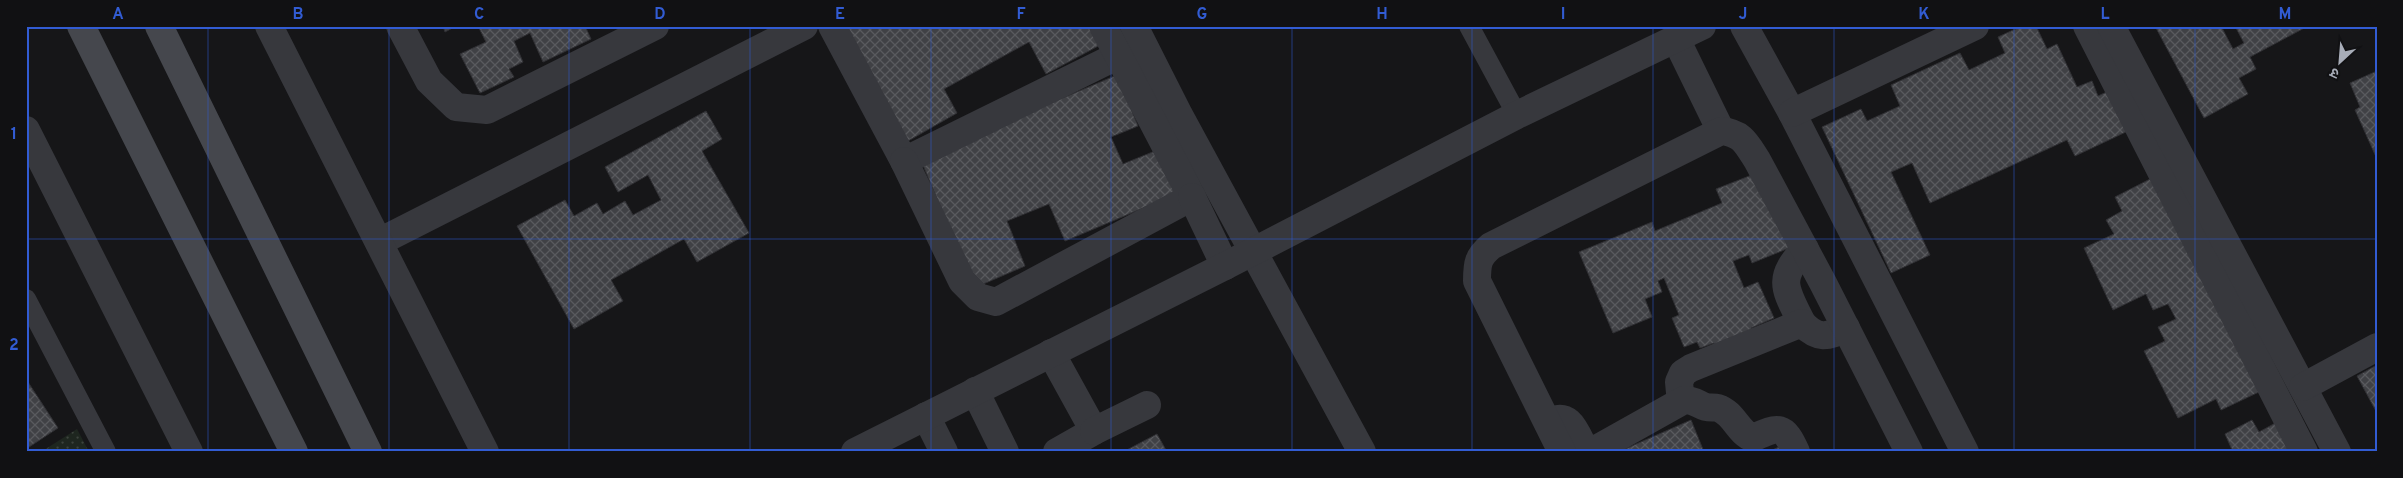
<svg xmlns="http://www.w3.org/2000/svg" width="2403" height="478" font-family="Overpass,'Noto Sans Devanagari',sans-serif">
<style>
.grass{fill:url(#grass-dots)}
.building{fill:url(#building-cross-hatch);stroke:#303034}
.lines{fill:none;stroke-linecap:round;stroke-linejoin:round}
.service{stroke:#37383d;stroke-width:20}
.minor{stroke:#37383d;stroke-width:28}
.tertiary{stroke:#37383d;stroke-width:28}
.secondary{stroke:#45474d;stroke-width:28}
.grid{fill:none;stroke:#325cd3;stroke-width:1;stroke-opacity:0.55}
.neatline{fill:none;stroke:#325cd3;stroke-width:2}
.grid-label{font-size:16px;text-anchor:middle;font-weight:bold;fill:#325cd3}
</style>
<defs>
<pattern id="grass-dots" width="8" height="8" patternUnits="userSpaceOnUse" patternTransform="scale(1.25)"><rect width="8" height="8" fill="#1e261f"/><path d="M2 2h.1M6 6h.1" fill="none" stroke="#3c433d" stroke-width="1.8" stroke-linecap="round"/></pattern>
<pattern id="building-cross-hatch" width="8" height="8" patternUnits="userSpaceOnUse" patternTransform="scale(1.25)"><rect width="8" height="8" fill="#404145"/><path d="M0 0l8 8M0 8l8-8" fill="none" stroke="#595a5e"/></pattern>
</defs>
<rect width="100%" height="100%" fill="#161618"/>
<path class="grass" d="M77,429l12,23h-48z"/>
<g class="building">
<path d="M443,26h13l-11,6z"/>
<path d="M478,26h107l6,13 -48,23 -13,-29 -16,8 9,21 -14,7 5,8 -34,16 -20,-39 26,-12z"/>
<path d="M848,26h241l11,19 -54,29 -17,-32 -85,47 13,24 -49,28 -68,-110z"/>
<path d="M2022,26h14l11,23 10,-5 20,43 15,-6 6,15 13,-6 19,40 -55,26 -8,-16 -137,63 -18,-40 -21,9 39,83 -39,18 -69,-146 39,-18 6,12 33,-15 -9,-21 69,-32 9,17 36,-17 -7,-16z"/>
<path d="M2155,26h66l12,23 11,-6 -9,-17h73l-58,31 6,12 -17,9 9,16 -44,24z"/>
<path d="M2377,71v88l-22,-49 5,-3 -10,-24z"/>
<path d="M1117,75l21,51 -27,11 12,27 37,-15 19,44 -114,48 -16,-37 -42,17 18,45 -51,22 -54,-130z"/>
<path d="M706,111l16,28 -20,12 47,82 -52,29 -13,-23 -73,41 12,21 -49,28 -57,-103 48,-26 9,16 23,-13 6,11 22,-13 8,14 28,-15 -13,-25 -30,17 -13,-25z"/>
<path d="M1757,173l32,75 -37,15 -3,-8 -16,6 11,27 14,-6 16,36 -23,10 2,7 -36,15 -3,-7 -14,5 -3,-6 -13,5 -12,-29 7,-3 -15,-37 -6,3 4,11 -17,7 7,18 -39,16 -34,-81 73,-30 3,9 67,-28 -6,-14z"/>
<path d="M2156,176l107,214 -42,20 -5,-11 -38,19 -34,-67 21,-10 -7,-14 18,-8 -8,-15 -15,6 -7,-16 -33,16 -29,-62 30,-14 -8,-14 16,-9 -7,-14z"/>
<path d="M2377,365v48l-20,-37z"/>
<path d="M26,379l32,49 -32,21z"/>
<path d="M1691,420l13,32h-86z"/>
<path d="M2252,420l7,12 22,-12 16,32h-64l-8,-18z"/>
<path d="M1157,434l10,18h-44z"/>
<path d="M1779,447l2,5h-13z"/>
</g>
<g class="lines">
<g class="service">
<path d="M1469,26l48,89"/>
<path d="M26,299l80,153"/>
</g>
<g class="minor">
<path d="M400,26l29,55 27,26 31,3 168,-84"/>
<path d="M832,26l72,135 215,-106"/>
<path d="M1134,26l45,89 183,337"/>
<path d="M1744,26l48,87 173,339"/>
<path d="M2087,26l217,426"/>
<path d="M2111,26l226,426"/>
<path d="M1676,39l45,92"/>
<path d="M1792,113l183,-87"/>
<path d="M26,130l163,322"/>
<path d="M904,161l58,120 16,16 18,5 196,-105 -89,-171"/>
<path d="M1192,197l33,69"/>
<path d="M379,242l425,-216"/>
<path d="M1802,323c-17,-34 -26,-44 3,-74"/>
<path d="M1051,353l43,78 -37,21"/>
<path d="M2303,387l74,-40"/>
<path d="M975,391l30,61"/>
<path d="M1684,400l-4,-7 -1,-11 4,-9 8,-5 111,-45c16,17 25,14 44,5"/>
<path d="M926,416l18,36"/>
<path d="M1548,423c21,-14 28,9 36,25l9,3 91,-51c9,-1 15,5 22,7 4,1 8,0 12,1 16,5 20,25 35,30 26,-12 31,-13 43,14"/>
<path d="M1094,431l53,-26"/>
<path d="M855,452l370,-186 292,-151 185,-89"/>
<path d="M1562,452l-85,-171c0,-18 1,-24 14,-35l230,-115c21,2 25,12 36,29l66,123 86,169"/>
</g>
<path class="tertiary" d="M269,26l216,426"/>
<g class="secondary">
<path d="M81,26l213,426"/>
<path d="M159,26l209,426"/>
</g>
</g>
<path class="grid" d="M208,26v426M389,26v426M569,26v426M750,26v426M931,26v426M1111,26v426M1292,26v426M1472,26v426M1653,26v426M1834,26v426M2014,26v426M2195,26v426M26,239h2351"/>
<rect width="2403" height="478" fill="none" stroke="#111113" stroke-width="55"/>
<g transform="translate(2340 62) rotate(206)" stroke="#111113" stroke-width="4" paint-order="stroke">
<path d="M0-4L9 19L0 12L-9 19Z" fill="#a8adb8"/>
<text y="-8" font-size="14" font-weight="bold" text-anchor="middle" fill="#a8adb8">उ</text>
</g>
<rect x="28" y="28" width="2348" height="422" class="neatline"/>
<g class="grid-label">
<text x="118" y="19">A</text>
<text x="298" y="19">B</text>
<text x="479" y="19">C</text>
<text x="660" y="19">D</text>
<text x="840" y="19">E</text>
<text x="1021" y="19">F</text>
<text x="1202" y="19">G</text>
<text x="1382" y="19">H</text>
<text x="1563" y="19">I</text>
<text x="1743" y="19">J</text>
<text x="1924" y="19">K</text>
<text x="2105" y="19">L</text>
<text x="2285" y="19">M</text>
<text x="14" y="139">1</text>
<text x="14" y="350">2</text>
</g>
</svg>
